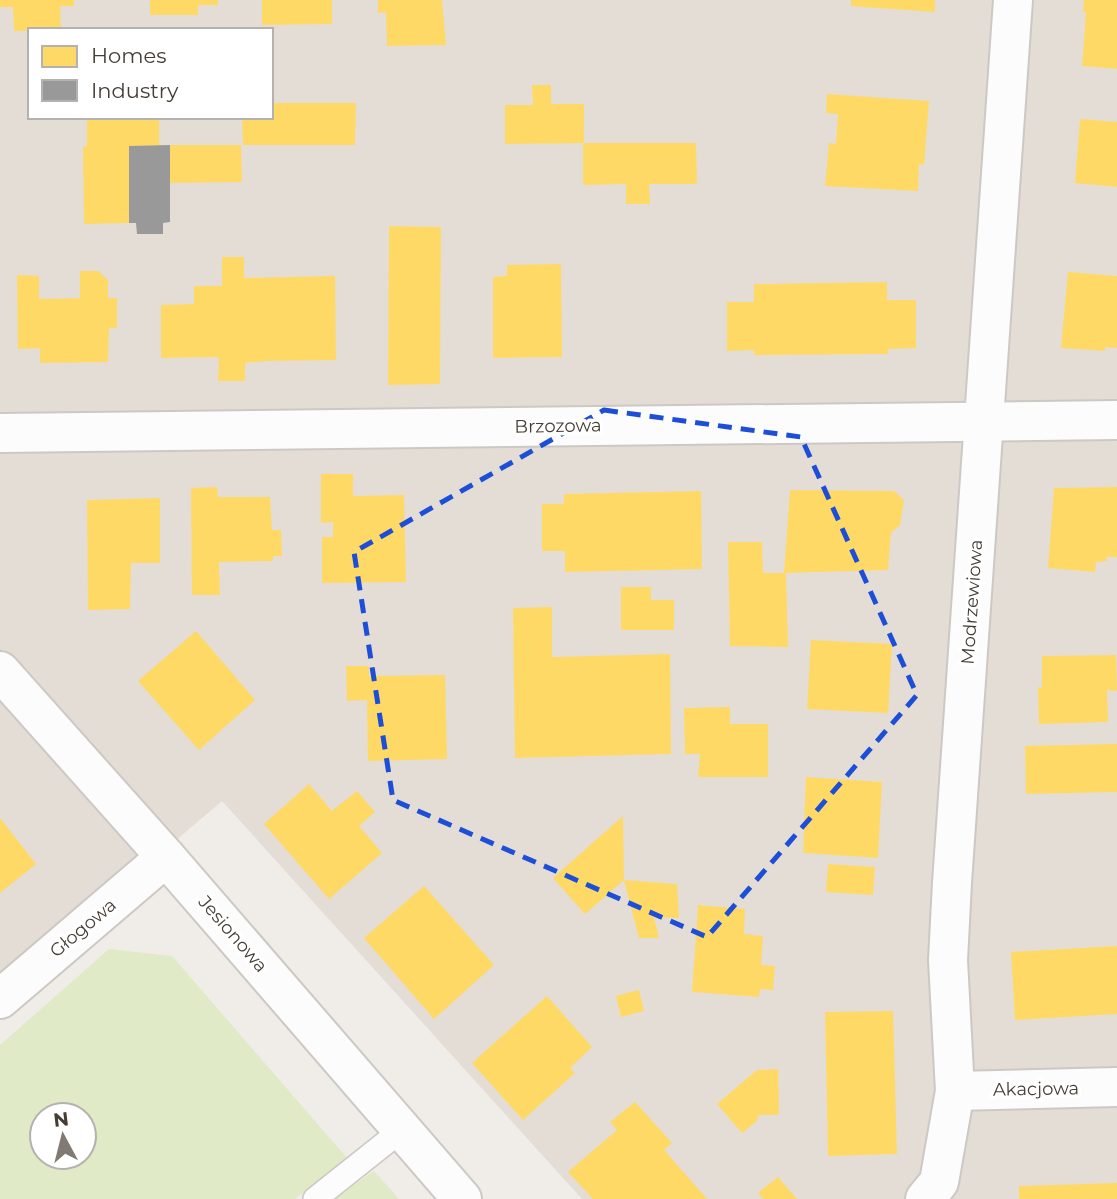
<svg xmlns="http://www.w3.org/2000/svg" width="1117" height="1199" font-family="Montserrat,sans-serif">
<rect width="100%" height="100%" fill="#f0ece8"/>
<path fill="#e4ddd5" fill-rule="evenodd" d="M0,0h1117v1199h-535l-360,-398 -222,189zM30,30h241v87h-241z"/>
<g fill="#e0eac7" fill-rule="evenodd">
<path d="M109,949l63,7 175,202 -52,41h-295v-154zM42,1115h42v42h-42z"/>
<polygon points="374,1171 399,1199 334,1199"/>
</g>
<g fill="#ffd966">
<polygon points="0,0 74,0 74,6 60,6 61,30 14,31 13,7 0,7"/>
<polygon points="150,0 218,0 218,5 198,5 198,15 150,15"/>
<polygon points="262,0 332,0 332,24 262,25"/>
<polygon points="378,0 442,0 446,45 387,46 386,12 378,13"/>
<polygon points="851,0 935,0 935,12 851,6"/>
<polygon points="1084,0 1117,0 1117,69 1082,66 1086,12 1083,12"/>
<polygon points="532,85 551,85 551,104 584,104 584,143 696,143 697,184 649,184 650,204 626,204 626,184 583,185 583,143 505,144 505,105 533,105"/>
<polygon points="827,94 929,101 924,165 919,164 918,191 825,186 829,143 836,144 838,114 826,113"/>
<polygon points="271,103 356,103 355,145 243,145 242,117 271,117"/>
<polygon points="87,117 159,117 159,146 129,146 129,223 84,224 83,147 87,146"/>
<polygon points="1080,119 1117,122 1117,187 1075,183"/>
<polygon points="170,145 241,145 242,182 170,183"/>
<polygon points="389,226 441,227 440,384 388,385"/>
<polygon points="222,257 244,257 244,278 335,276 336,360 267,361 245,363 245,381 218,381 219,357 161,358 161,305 194,304 194,286 222,286"/>
<polygon points="561,264 562,357 493,358 493,277 507,276 507,265"/>
<polygon points="80,271 98,271 108,280 108,298 117,298 117,328 109,328 108,362 40,363 40,348 18,349 17,275 39,276 39,299 80,298"/>
<polygon points="1068,272 1117,276 1117,348 1105,347 1105,351 1061,348"/>
<polygon points="887,282 887,300 916,300 916,348 888,349 888,354 754,355 754,350 727,351 727,302 754,302 754,284"/>
<polygon points="321,474 353,474 353,496 404,495 406,582 322,583 322,537 333,537 333,522 321,523"/>
<polygon points="217,487 218,497 270,497 272,530 281,530 282,556 273,556 273,561 219,562 220,595 192,595 191,488"/>
<polygon points="1117,487 1117,557 1106,557 1107,561 1096,562 1095,572 1048,568 1054,488"/>
<polygon points="790,490 894,491 904,500 900,525 891,533 888,570 784,573"/>
<polygon points="701,491 702,569 565,572 565,551 542,551 542,504 564,504 564,494"/>
<polygon points="160,498 160,563 131,563 130,609 88,610 87,500"/>
<polygon points="728,542 762,542 763,573 786,573 788,647 730,646"/>
<polygon points="621,587 651,587 651,600 674,600 674,630 621,630"/>
<polygon points="552,607 552,657 670,654 671,754 515,758 513,608"/>
<polygon points="196,631 255,700 199,750 138,681"/>
<polygon points="811,640 892,644 888,713 807,709"/>
<polygon points="1116,655 1117,691 1107,690 1108,722 1039,724 1038,687 1042,688 1042,656"/>
<polygon points="346,666 369,666 369,676 445,675 447,759 368,761 367,700 347,701"/>
<polygon points="730,707 730,724 768,724 768,777 698,777 700,754 685,754 684,708"/>
<polygon points="1117,744 1117,792 1026,794 1025,746"/>
<polygon points="806,777 882,782 878,858 803,853"/>
<polygon points="309,784 332,811 357,791 375,812 359,826 382,853 329,899 264,824"/>
<polygon points="623,816 624,880 585,914 553,878"/>
<polygon points="0,818 36,864 0,893"/>
<polygon points="828,864 875,867 873,895 826,892"/>
<polygon points="624,880 677,884 679,918 654,917 659,938 639,938"/>
<polygon points="424,886 494,965 434,1019 364,938"/>
<polygon points="698,905 745,909 744,934 763,936 761,965 775,966 773,990 760,989 759,997 692,992"/>
<polygon points="1117,946 1117,1014 1015,1020 1011,952"/>
<polygon points="639,990 644,1011 621,1017 616,996"/>
<polygon points="547,996 592,1047 570,1068 575,1073 523,1120 472,1063"/>
<polygon points="893,1011 897,1154 828,1156 825,1012"/>
<polygon points="778,1069 779,1115 758,1115 757,1121 742,1133 717,1104 757,1070"/>
<polygon points="635,1102 672,1143 664,1150 707,1199 593,1199 568,1172 617,1130 610,1122"/>
<polygon points="778,1177 797,1199 763,1199 758,1193"/>
<polygon points="1117,1183 1117,1199 1019,1199 1019,1186"/>
</g>
<polygon fill="#999" points="170,145 170,222 163,223 163,234 137,234 136,223 129,223 129,146"/>
<g fill="none" stroke-linecap="round" stroke-linejoin="round">
<defs>
<polyline id="service" points="315,1199 403,1129"/>
<g id="minor">
<polyline points="0,433 1117,420"/>
<polyline points="0,999 166,857"/>
<polyline points="955,1091 1117,1087"/>
<polyline points="925,1199 939,1182 955,1091 948,960 952,883 1013,0"/>
</g>
<polyline id="tertiary" points="0,671 166,857 462,1199"/>
</defs>
<use href="#service" stroke="#ccc8c4" stroke-width="26"/>
<use href="#minor" stroke="#ccc8c4" stroke-width="42"/>
<use href="#tertiary" stroke="#ccc8c4" stroke-width="42"/>
<use href="#service" stroke="#fdfcfc" stroke-width="23"/>
<use href="#minor" stroke="#fdfcfc" stroke-width="38"/>
<use href="#tertiary" stroke="#fdfcfc" stroke-width="38"/>
</g>
<path fill="none" stroke="#1d4ed8" stroke-width="5" stroke-dasharray="14 9" stroke-linejoin="round" d="M604,410l197,27 116,258 -210,242 -314,-137 -39,-248z"/>
<g text-anchor="middle" stroke-width="7" stroke-linejoin="round" paint-order="stroke">
<g font-size="18" fill="#453d34" stroke="#fff">
<text transform="translate(558 426) rotate(-1)" y="6">Brzozowa</text>
<text transform="translate(972 602) rotate(-86)" y="6">Modrzewiowa</text>
<text transform="translate(83 928) rotate(-40)" y="6">Głogowa</text>
<text transform="translate(233 934) rotate(49)" y="6">Jesionowa</text>
<text transform="translate(1036 1089) rotate(-1)" y="6">Akacjowa</text>
</g>
</g>
<rect x="28" y="28" width="245" height="91" fill="#ffffff" stroke="#b5b1ae" stroke-width="2"/>
<rect x="42" y="46" width="35" height="21" fill="#ffd966" stroke="#b5b1ae" stroke-width="2"/>
<text x="91" y="63" font-size="21" fill="#453d34">Homes</text>
<rect x="42" y="80" width="35" height="21" fill="#999999" stroke="#b5b1ae" stroke-width="2"/>
<text x="91" y="98" font-size="21" fill="#453d34">Industry</text>
<g transform="translate(63 1136) rotate(353)"><circle r="33" fill="#ffffff" stroke="#b5b1ae" stroke-width="2"/>
<path d="M0-5L12 26L0 18L-12 26Z" fill="#817a73"/>
<text y="-10" font-size="19" font-weight="bold" text-anchor="middle" fill="#453d34">N</text>
</g>
</svg>
